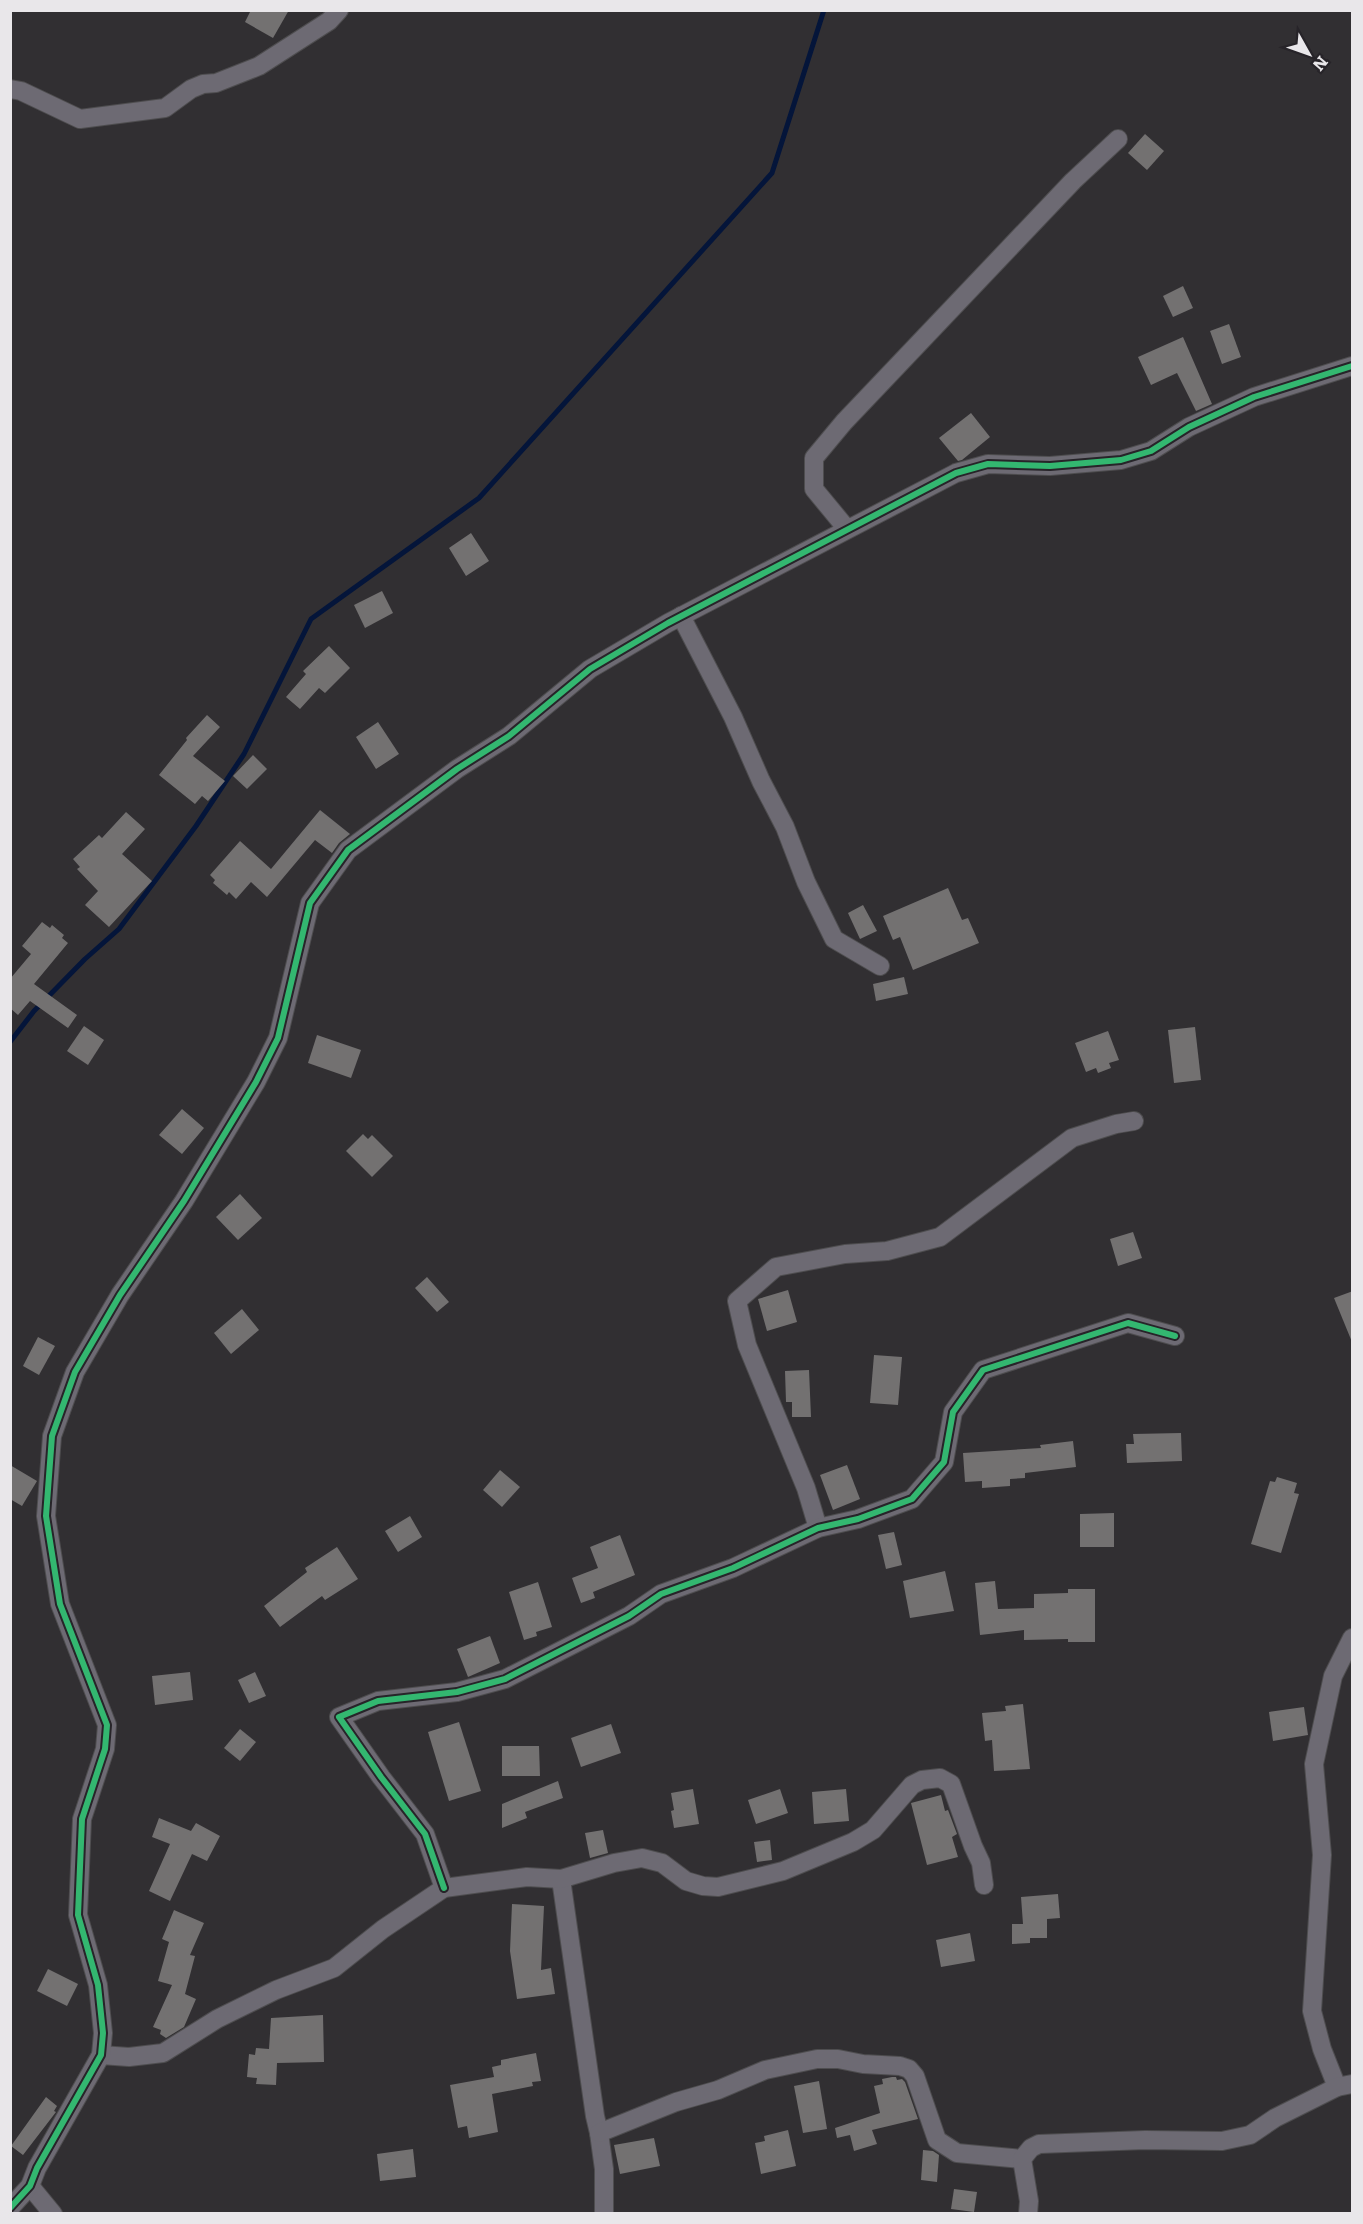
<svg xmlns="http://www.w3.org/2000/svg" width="1363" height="2224" font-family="Literata,serif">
<rect width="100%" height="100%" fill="#312f32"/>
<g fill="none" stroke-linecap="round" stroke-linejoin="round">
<polyline stroke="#04153a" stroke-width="5" points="10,1042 34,1011 85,959 119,929 196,826 244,754 311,619 479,498 772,173 824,10"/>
</g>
<g fill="#737171">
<polygon points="251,10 289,10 273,38 245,22"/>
<polygon points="1145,134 1164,151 1147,170 1128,153"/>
<polygon points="1183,286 1193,308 1173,317 1163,296"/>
<polygon points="1229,324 1241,357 1222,364 1210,331"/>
<polygon points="1183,337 1212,404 1196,411 1177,373 1151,385 1138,357"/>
<polygon points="971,413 990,437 962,460 958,461 939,438"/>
<polygon points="471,533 489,561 466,576 449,548"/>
<polygon points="382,591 393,613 365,628 354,605"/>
<polygon points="329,646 350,668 325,693 319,688 300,709 286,697 306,674 303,671"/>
<polygon points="207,715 220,727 193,756 225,781 208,801 202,796 195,804 159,775 187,740 186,738"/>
<polygon points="378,722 399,754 376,769 356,737"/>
<polygon points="253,755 267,769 247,789 233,776"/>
<polygon points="320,810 350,834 339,843 332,853 315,840 267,897 251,882 236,899 229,892 227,895 213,883 215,880 210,875 240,841 271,869"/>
<polygon points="126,812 145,829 122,854 152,881 109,927 85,905 98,891 77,869 80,867 73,859 99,835 102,838"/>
<polygon points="948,888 962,920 968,918 979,943 913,970 900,937 893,940 883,916"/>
<polygon points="863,905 877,931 860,939 848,913"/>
<polygon points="42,922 50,928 52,925 64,935 62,938 68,943 34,984 77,1015 68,1028 30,1001 18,1015 10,1008 10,979 31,954 22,946"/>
<polygon points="904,977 908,994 876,1001 873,984"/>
<polygon points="84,1026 104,1040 88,1065 67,1051"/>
<polygon points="1195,1027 1201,1080 1174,1083 1168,1030"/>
<polygon points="1108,1031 1119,1060 1109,1063 1111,1068 1098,1073 1096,1068 1086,1072 1075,1043"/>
<polygon points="317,1035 361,1050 351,1078 308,1063"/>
<polygon points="182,1109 204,1128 182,1154 159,1135"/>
<polygon points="363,1134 368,1139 372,1135 393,1156 372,1177 346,1151"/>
<polygon points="240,1194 262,1218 238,1240 216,1217"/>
<polygon points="1133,1232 1142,1258 1118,1266 1110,1239"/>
<polygon points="427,1277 449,1302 437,1312 415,1288"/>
<polygon points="788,1290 797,1322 767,1331 758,1299"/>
<polygon points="1353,1291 1353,1342 1352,1342 1334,1298"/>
<polygon points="242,1309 259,1330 231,1354 214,1333"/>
<polygon points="38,1337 55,1346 39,1375 23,1366"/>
<polygon points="874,1355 902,1357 898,1405 870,1403"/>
<polygon points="809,1370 811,1417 792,1417 792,1402 786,1402 785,1371"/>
<polygon points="1181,1433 1182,1461 1127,1463 1126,1444 1134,1444 1133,1434"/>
<polygon points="1073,1441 1076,1467 1025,1473 1025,1478 1010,1479 1010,1486 982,1488 982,1481 965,1482 963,1453 1041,1448 1040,1445"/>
<polygon points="10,1465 37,1481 22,1506 10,1499"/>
<polygon points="847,1465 860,1499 833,1510 820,1475"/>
<polygon points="500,1470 520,1487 502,1507 483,1490"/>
<polygon points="1277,1477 1297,1483 1294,1493 1299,1494 1281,1553 1251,1544 1270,1481 1275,1482"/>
<polygon points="1114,1513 1114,1547 1080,1547 1080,1514"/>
<polygon points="410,1516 422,1537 398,1552 385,1531"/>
<polygon points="894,1532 902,1565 886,1569 878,1535"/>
<polygon points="620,1535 635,1575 593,1592 595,1598 581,1603 572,1578 598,1568 590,1547"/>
<polygon points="337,1547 358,1579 325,1600 322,1596 280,1627 264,1606 307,1572 305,1568"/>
<polygon points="945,1571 954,1611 910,1618 903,1581"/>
<polygon points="995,1581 998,1609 1034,1608 1034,1594 1068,1593 1068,1589 1095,1589 1095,1642 1068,1642 1068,1639 1024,1640 1024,1630 980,1635 975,1583"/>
<polygon points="538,1582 552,1627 536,1632 537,1636 524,1640 509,1592"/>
<polygon points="490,1636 500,1663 468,1677 457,1649"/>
<polygon points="190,1672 193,1700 155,1705 152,1676"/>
<polygon points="255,1672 266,1696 249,1703 238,1680"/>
<polygon points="1023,1704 1030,1769 994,1771 992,1740 985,1741 982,1713 1006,1711 1005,1706"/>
<polygon points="1304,1707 1308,1735 1273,1741 1269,1712"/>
<polygon points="459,1722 481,1791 449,1801 428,1732"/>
<polygon points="611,1724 621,1753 581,1767 571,1738"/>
<polygon points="240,1729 256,1742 240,1761 224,1748"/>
<polygon points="502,1746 539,1746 540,1776 502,1776"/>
<polygon points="558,1781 563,1798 525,1812 527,1818 502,1828 502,1804"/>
<polygon points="693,1789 699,1824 674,1828 671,1811 674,1810 671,1793"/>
<polygon points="780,1789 788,1813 756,1824 748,1800"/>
<polygon points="846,1789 849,1821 814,1824 812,1792"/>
<polygon points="941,1795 945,1811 948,1810 957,1834 952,1837 958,1857 927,1865 911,1803"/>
<polygon points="159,1818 191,1831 196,1823 220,1836 207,1861 192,1854 170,1901 149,1891 170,1844 152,1837"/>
<polygon points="603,1830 608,1853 590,1858 585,1833"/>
<polygon points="770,1840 772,1860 757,1862 754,1842"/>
<polygon points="1058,1894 1060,1918 1047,1919 1047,1938 1030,1938 1030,1943 1012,1944 1012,1924 1023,1924 1021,1897"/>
<polygon points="512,1904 544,1906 541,1970 551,1968 555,1994 517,1999 510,1951"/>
<polygon points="174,1910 204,1923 190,1955 195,1956 185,1994 196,1999 184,2027 166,2038 160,2034 161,2030 153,2027 172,1985 158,1981 169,1942 162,1939"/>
<polygon points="970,1933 975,1961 941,1967 936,1940"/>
<polygon points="48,1969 78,1984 67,2006 37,1991"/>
<polygon points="323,2015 324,2062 277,2063 276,2085 256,2084 257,2078 247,2077 249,2054 255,2055 256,2048 269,2049 271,2018"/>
<polygon points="536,2053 541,2081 532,2082 533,2086 492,2094 498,2132 469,2138 467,2126 458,2128 450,2085 494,2077 492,2067 501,2065 501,2060"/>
<polygon points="892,2077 896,2077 897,2080 902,2079 905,2082 918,2119 872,2130 877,2144 854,2151 850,2135 837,2138 835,2128 880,2113 874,2086 883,2084 882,2079"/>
<polygon points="819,2081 827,2129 803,2133 794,2086"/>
<polygon points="46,2097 57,2106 54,2111 56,2112 23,2155 11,2146"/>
<polygon points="788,2130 796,2166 761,2174 755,2143 765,2141 764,2136"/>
<polygon points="654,2138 660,2166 620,2174 614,2145"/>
<polygon points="413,2149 416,2177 380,2181 377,2154"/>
<polygon points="923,2150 933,2151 939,2155 937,2182 921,2180"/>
<polygon points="954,2189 977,2192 974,2212 951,2209"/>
</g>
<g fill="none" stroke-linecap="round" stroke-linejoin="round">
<defs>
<g id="minor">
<polyline points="10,89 21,91 80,119 165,108 191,89 203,84 216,83 259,66 329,21 339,10"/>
<polyline points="847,529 814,489 814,458 844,422 1073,181 1118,139"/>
<polyline points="681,616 733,717 761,781 785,827 806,882 834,939 880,966"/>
<polyline points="818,1528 806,1488 747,1345 737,1301 776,1267 845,1254 887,1251 940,1237 1072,1138 1116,1124 1134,1121"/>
<polyline points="561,1879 595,2116 599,2133 604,2169 604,2214"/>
<polyline points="444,1888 425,1834 381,1777 339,1717 378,1701 457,1692 505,1679 629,1616 661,1594 733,1568 818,1528 858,1519 912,1499 944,1462 953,1412 983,1370 1128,1323 1175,1336"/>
<polyline points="101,2055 129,2057 163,2053 217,2019 276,1990 334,1968 383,1929 444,1888 527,1877 561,1879 614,1863 642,1858 662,1863 686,1881 703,1886 718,1887 783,1871 853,1842 873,1830 912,1785 922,1780 940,1778 951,1784 973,1846 981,1863 984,1885"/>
<polyline points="1337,2087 1322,2049 1312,2011 1322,1855 1314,1764 1333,1676 1352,1638"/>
<polyline points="599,2133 676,2102 718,2090 765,2070 817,2059 838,2059 863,2064 900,2066 909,2069 915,2076 937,2140 957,2153 1022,2159"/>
<polyline points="30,2186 53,2214"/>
<polyline points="10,2208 30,2186 37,2168 101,2055 103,2033 98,1985 78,1915 82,1819 105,1749 107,1725 60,1604 46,1516 52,1436 75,1372 120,1295 184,1201 256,1082 278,1038 310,903 348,850 457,769 509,736 590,669 668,623 956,473 988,464 1050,466 1121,460 1151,451 1189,427 1254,397 1352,366"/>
<polyline points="1028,2214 1029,2201 1022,2159 1031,2148 1039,2144 1145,2140 1222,2141 1250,2135 1275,2118 1337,2087 1352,2084"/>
</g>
</defs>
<use href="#minor" stroke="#4e4d4f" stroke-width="20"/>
<use href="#minor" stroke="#6d6a73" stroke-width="18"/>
<defs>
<g id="cycleway">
<polyline points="444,1888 425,1834 381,1777 339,1717 378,1701 457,1692 505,1679 629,1616 661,1594 733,1568 818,1528 858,1519 912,1499 944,1462 953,1412 983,1370 1128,1323 1175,1336"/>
<polyline points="10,2208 30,2186 37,2168 101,2055 103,2033 98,1985 78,1915 82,1819 105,1749 107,1725 60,1604 46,1516 52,1436 75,1372 120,1295 184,1201 256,1082 278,1038 310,903 348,850 457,769 509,736 590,669 668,623 956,473 988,464 1050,466 1121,460 1151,451 1189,427 1254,397 1352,366"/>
</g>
</defs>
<use href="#cycleway" stroke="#272429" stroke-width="10"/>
<use href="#cycleway" stroke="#33b770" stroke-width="6"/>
</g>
<rect width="1363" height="2224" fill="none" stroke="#e9e7ea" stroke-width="24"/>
<g transform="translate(1309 54) rotate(130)" stroke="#272429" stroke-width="4.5" paint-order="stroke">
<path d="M0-4.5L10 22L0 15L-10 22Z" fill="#e9e7ea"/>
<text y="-9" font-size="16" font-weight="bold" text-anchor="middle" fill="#e9e7ea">N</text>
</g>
</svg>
